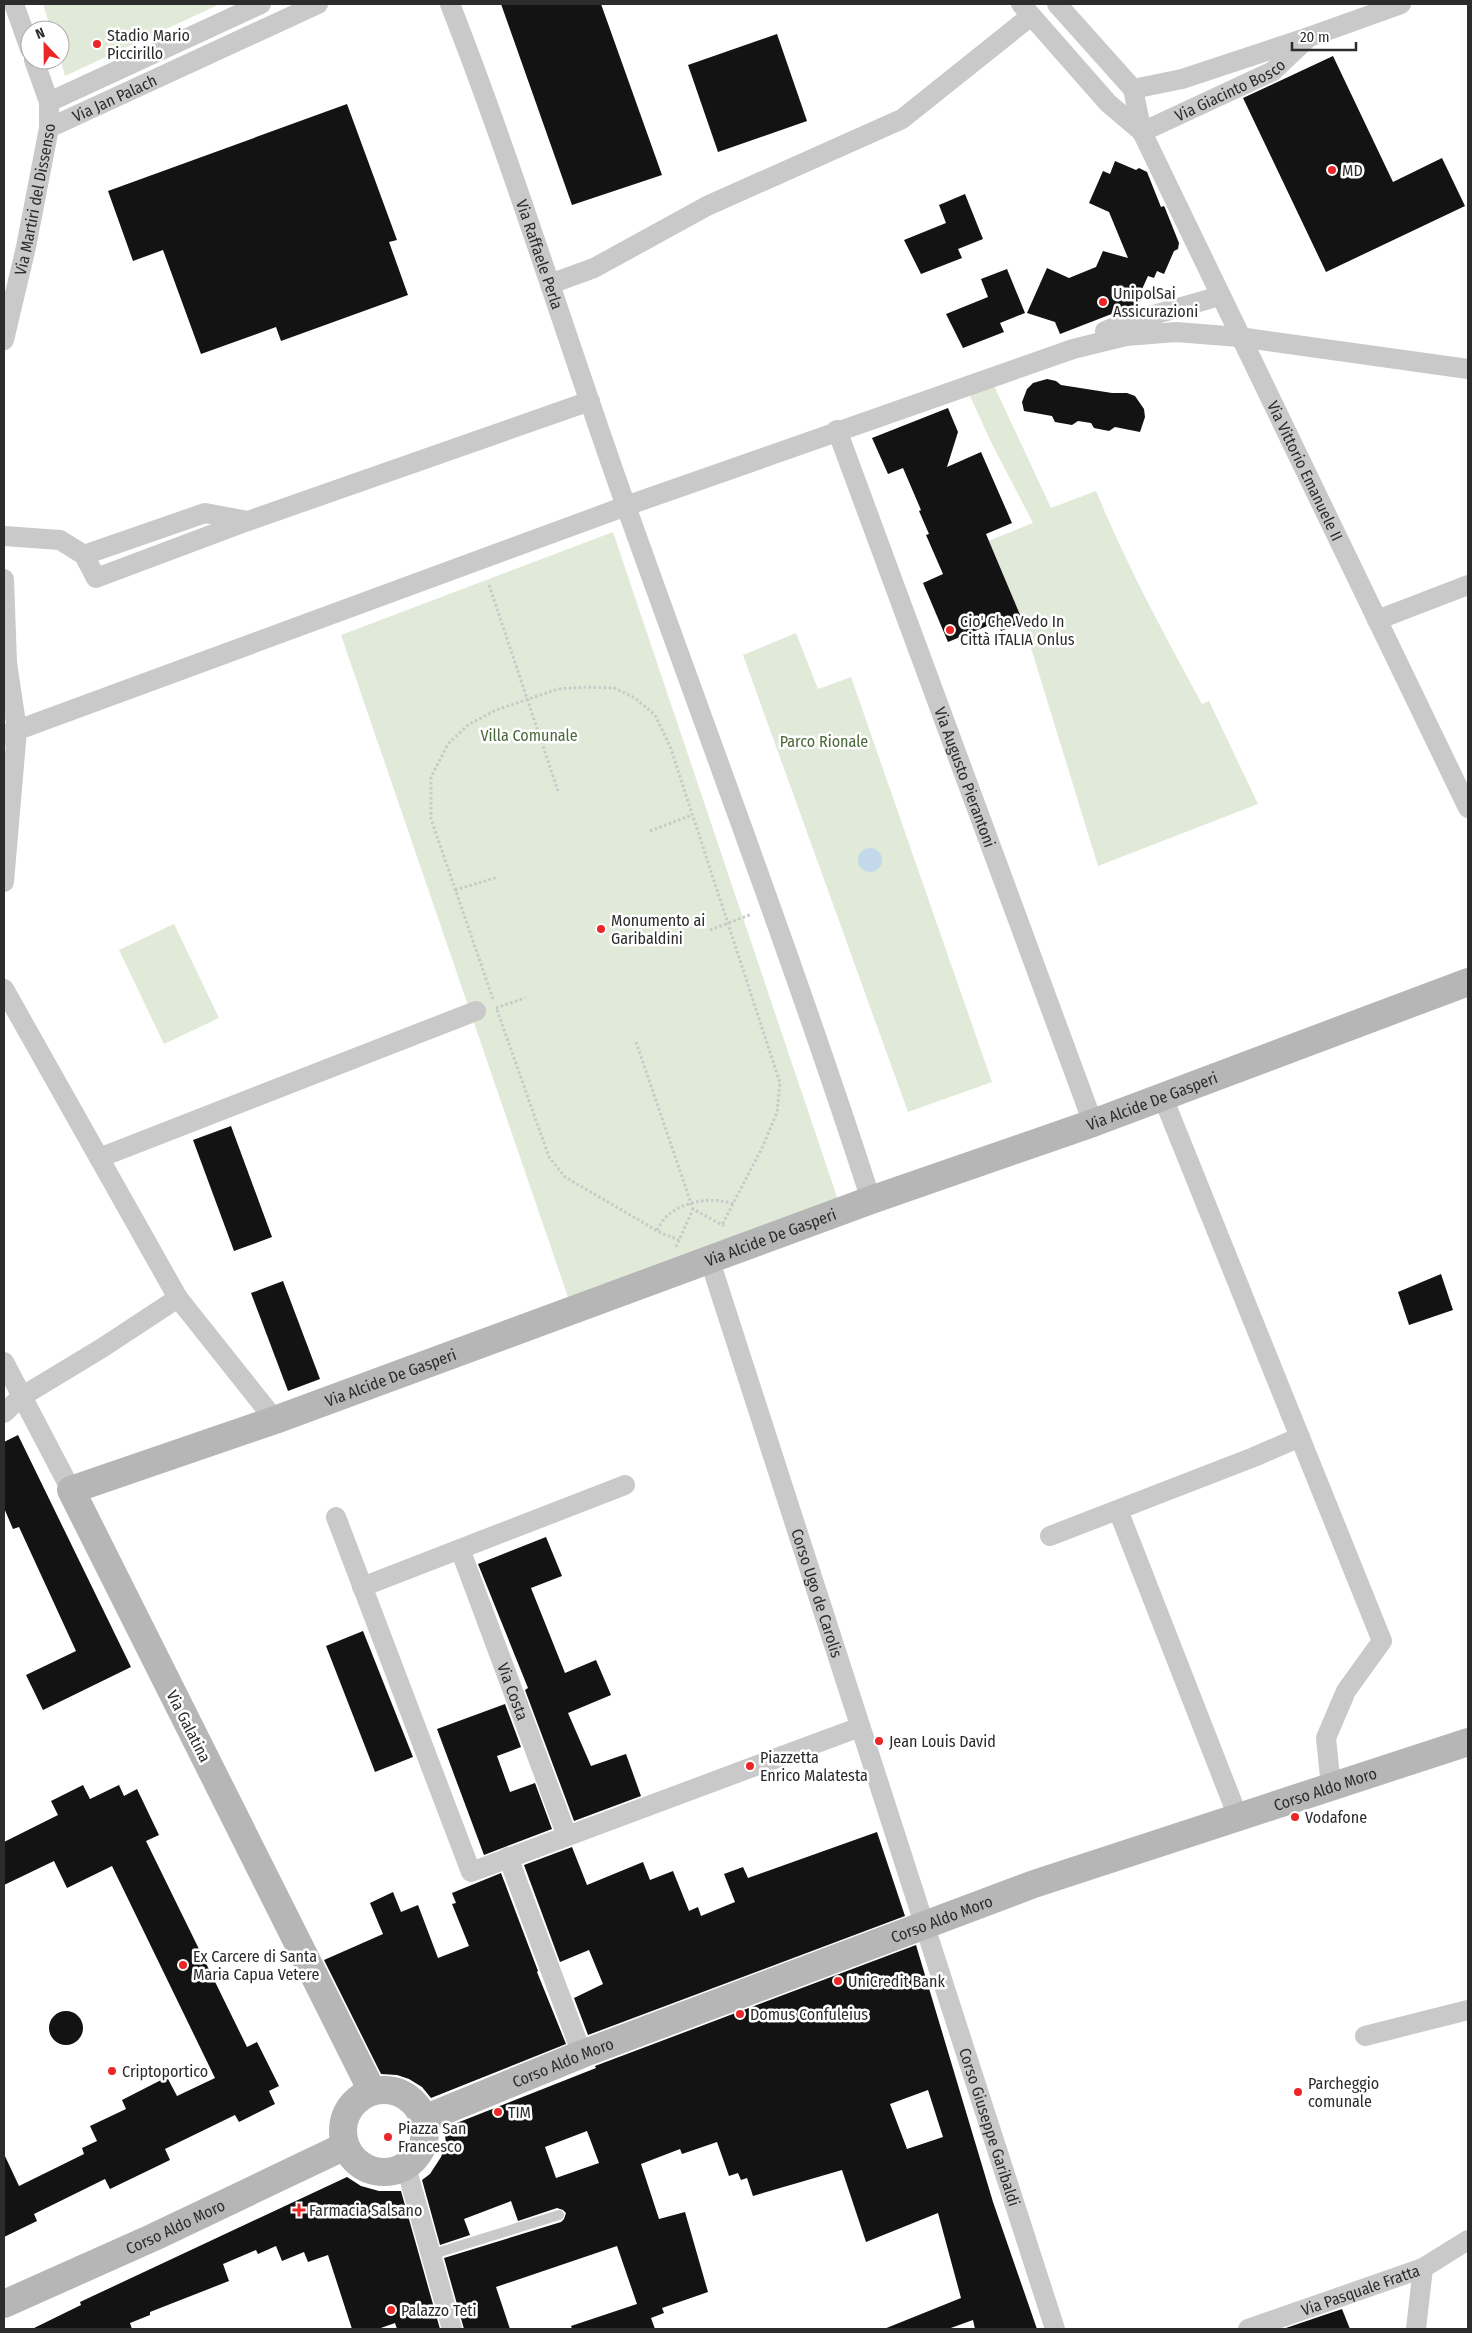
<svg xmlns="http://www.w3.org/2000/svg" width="1472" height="2333" font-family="'Fira Sans Condensed',sans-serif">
<rect width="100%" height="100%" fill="#fff"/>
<g fill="#e1ead8">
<polygon points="43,4 220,4 65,76 60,58 60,30 51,30"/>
<path d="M990,377l61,131 45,-17c30,73 68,143 106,213l7,-3 49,103 -160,62 -75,-244 -35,-81 45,-18 -42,-81 -26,-57z"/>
<polygon points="613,532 839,1203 569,1300 341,635"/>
<polygon points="796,633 818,689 851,677 992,1082 908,1112 743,655"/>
<polygon points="174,924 219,1018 164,1044 119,950"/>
</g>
<circle fill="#c3d9eb" cx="870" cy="860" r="12"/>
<g fill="#131313" fill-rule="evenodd">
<polygon points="501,4 601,4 662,175 572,205"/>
<polygon points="777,34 807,121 718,152 688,65"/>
<polygon points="1333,56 1393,182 1442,158 1465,206 1326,272 1243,98"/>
<polygon points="347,104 397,240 389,242 408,295 281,341 276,327 201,354 163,250 133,261 108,191"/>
<polygon points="1115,161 1136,170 1139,168 1147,172 1161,207 1164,206 1165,208 1179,243 1178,249 1174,251 1164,274 1157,271 1154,278 1148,276 1138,298 1140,303 1060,334 1055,322 1027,313 1047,268 1069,278 1096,267 1103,251 1128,258 1109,212 1089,203 1103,171 1110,174"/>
<polygon points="965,194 983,239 958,249 962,258 921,274 904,240 946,223 939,205"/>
<polygon points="1007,269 1025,313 1000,323 1004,332 963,348 946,314 988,297 981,279"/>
<polygon points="1047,379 1056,381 1061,385 1112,393 1127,393 1135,396 1144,409 1145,417 1140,432 1115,427 1109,431 1094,428 1091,423 1078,421 1072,425 1055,422 1052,416 1024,411 1022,402 1027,389 1033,383"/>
<polygon points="948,408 958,432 947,467 981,452 1012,523 986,534 1023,622 1001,631 997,622 948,642 923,583 943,574 926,535 929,534 919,511 921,510 903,468 888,474 872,438"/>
<polygon points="231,1126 272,1237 234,1251 193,1140"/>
<polygon points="1441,1274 1453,1310 1409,1325 1398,1292"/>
<polygon points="283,1281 320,1379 288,1391 251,1293"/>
<polygon points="18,1435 131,1667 43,1710 26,1675 76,1651 19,1527 13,1529 4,1508 4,1442"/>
<polygon points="546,1537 562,1576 531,1588 565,1673 596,1660 611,1695 568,1713 591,1766 626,1754 641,1796 574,1821 525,1690 528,1688 478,1564"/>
<polygon points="363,1631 413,1757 375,1772 326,1646"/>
<polygon points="505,1704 521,1747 497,1756 510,1792 535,1783 552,1829 484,1855 437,1729"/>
<polygon points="83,1785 90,1799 119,1785 124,1796 137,1789 159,1835 146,1841 247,2047 257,2042 279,2086 269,2091 275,2104 239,2122 235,2115 165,2149 170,2160 110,2189 105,2179 34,2214 37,2221 4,2237 4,2154 19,2186 84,2154 82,2148 97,2141 90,2126 126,2109 122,2100 167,2077 177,2096 215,2078 112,1866 67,1888 54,1861 4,1885 4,1842 58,1815 51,1801"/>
<polygon points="877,1832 905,1916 588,2035 574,1998 603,1984 589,1950 560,1962 524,1865 572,1847 587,1885 643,1862 650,1880 673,1871 689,1911 698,1907 701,1916 735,1902 724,1874 743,1867 748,1878"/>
<polygon points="501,1873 538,1971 537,1972 566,2044 431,2098 422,2087 409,2079 397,2075 381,2074 324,1960 383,1934 370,1903 393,1892 401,1912 418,1905 438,1958 469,1946 452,1904 456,1903 452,1893"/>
<path d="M916,1945l77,257 44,127h-62l-2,-9 -25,9h-64l77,-31 -23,-85 -72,29 -24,-72 -89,26 -6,-18 -6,2 -3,-7 -9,3 -12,-34 -35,12 -2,-5 -39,15 18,55 26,-7 23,80 -46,16 2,5 -13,5 4,11h-83l-1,-3 66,-22 -20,-58 -121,41 14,42h-46l-20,-71 117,-36 3,-3 2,-6 -3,-3 -6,-2 -39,13 -7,-20 -47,18 6,16 -30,10 -18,-65 8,-6 11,-17 5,-14 -2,-15 152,-60 -1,-2zM928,2090l15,47 -36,12 -17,-45zM587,2131l12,32 -43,15 -11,-31z"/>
<circle cx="66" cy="2028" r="17"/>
<polygon points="347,2177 361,2186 379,2191 401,2191 440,2329 397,2329 395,2323 378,2329 352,2329 328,2255 308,2262 304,2252 282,2261 276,2246 258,2254 256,2250 223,2264 229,2281 150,2312 150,2315 130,2323 132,2329 32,2329 81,2305 80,2302"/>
<polygon points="1342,2309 1350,2329 1283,2329"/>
</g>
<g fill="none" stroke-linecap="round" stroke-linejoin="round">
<g stroke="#c9c9c9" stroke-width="3" stroke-dasharray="2.5 2.5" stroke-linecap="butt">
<polyline points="489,585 558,791"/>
<polyline points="650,831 692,815"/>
<polyline points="455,890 498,877"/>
<polyline points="710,930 752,914"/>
<polyline points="493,999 431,819 431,777 448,744 468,725 496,710 558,689 587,687 614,688 635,698 655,715 670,746 780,1083 777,1112 763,1146 722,1225"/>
<polyline points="496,1008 525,998"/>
<polyline points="497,1010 549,1157 565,1177 661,1233 679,1240"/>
<polyline points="636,1042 693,1209"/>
<path d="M657,1230c3,-4 5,-10 9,-13 16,-16 47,-21 67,-13"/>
<polyline points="676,1247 693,1209 724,1226"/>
</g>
<polyline stroke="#c9c9c9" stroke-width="10" points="430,2255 559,2215"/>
<g stroke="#c9c9c9" stroke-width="20">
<polyline points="14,4 30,49"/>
<path id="s1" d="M450,4c65,166 117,337 177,505 82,230 169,459 244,691"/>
<path id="s2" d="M1021,4l87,99 34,29 131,-61 36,-34"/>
<path id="s3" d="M1057,4l76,85 9,43 326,676"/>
<polyline points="1133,89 1182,79 1309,37 1401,4"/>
<polyline points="49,102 261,4"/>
<path id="s4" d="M49,128l269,-124"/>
<polyline points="550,284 594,268 707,206 902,119 1031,16"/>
<polyline points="1105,331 1125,323 1220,296"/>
<path id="s5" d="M4,340l22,-93 23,-119v-26l-15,-42"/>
<path id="s6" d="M837,430l256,693"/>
<polyline points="4,536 60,540 84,555 96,578 248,521 590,401"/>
<polyline points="84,555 205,513 248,521"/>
<polyline points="4,579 7,663 17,730 4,882"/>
<polyline points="1377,620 1468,585"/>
<polyline points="4,735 626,506 1073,349 1126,336 1176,332 1239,337 1468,369"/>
<polyline points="4,989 178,1298 275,1420"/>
<polyline points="1162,1095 1382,1641 1346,1691 1326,1738 1331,1787"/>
<polyline points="99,1158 476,1011"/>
<path id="s7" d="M710,1261l345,1068"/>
<polyline points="4,1362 71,1490"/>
<polyline points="4,1413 21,1397 102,1348 178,1298"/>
<polyline points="1118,1510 1238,1817"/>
<polyline points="336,1517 471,1872 860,1727"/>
<polyline points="1050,1536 1254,1457 1300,1437"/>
<path id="s8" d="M460,1549l107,287"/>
<polyline points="362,1587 625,1485"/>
<polyline points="508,1857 582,2054"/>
<polyline points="1365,2036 1468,2010"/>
<polyline points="406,2167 452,2329"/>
<path id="s9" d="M1248,2329l175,-61 45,-28"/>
<polyline points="1416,2329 1423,2268"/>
</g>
<g stroke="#b6b6b6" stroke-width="28">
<circle cx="384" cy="2131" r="41"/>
<path id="s10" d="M372,2091l-301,-601 204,-70 596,-220 222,-77 375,-141"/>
<path id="s11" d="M424,2119l158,-65 452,-170 434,-142"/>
<path id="s12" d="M4,2304l150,-67 191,-91"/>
</g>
</g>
<g fill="#ea2626" stroke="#fff" stroke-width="2">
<circle cx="97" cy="44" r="5"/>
<circle cx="1332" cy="170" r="5"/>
<circle cx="1103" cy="302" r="5"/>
<circle cx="950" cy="630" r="5"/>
<circle cx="601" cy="929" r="5"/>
<circle cx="879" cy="1741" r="5"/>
<circle cx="750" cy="1766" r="5"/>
<circle cx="1295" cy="1817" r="5"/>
<circle cx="183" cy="1965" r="5"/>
<circle cx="838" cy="1981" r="5"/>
<circle cx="740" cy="2014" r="5"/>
<circle cx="112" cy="2071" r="5"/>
<circle cx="1298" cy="2092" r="5"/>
<circle cx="498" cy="2112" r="5"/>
<circle cx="388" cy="2137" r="5"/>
<path d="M296.5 2202.5h5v5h5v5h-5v5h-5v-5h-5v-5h5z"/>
<circle cx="391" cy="2310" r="5"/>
</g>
<g text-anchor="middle" stroke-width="5" stroke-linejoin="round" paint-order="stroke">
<g font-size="16" fill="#2c2c2c" stroke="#fff" text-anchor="start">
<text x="107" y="41">Stadio Mario<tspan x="107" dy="18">Piccirillo</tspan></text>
<text x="1342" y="176">MD</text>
<text x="1113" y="299">UnipolSai<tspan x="1113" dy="18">Assicurazioni</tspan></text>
<text x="960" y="627">Cio' Che Vedo In<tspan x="960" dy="18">Città ITALIA Onlus</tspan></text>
<text x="611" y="926">Monumento ai<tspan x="611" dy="18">Garibaldini</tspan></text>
<text x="889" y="1747">Jean Louis David</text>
<text x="760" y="1763">Piazzetta<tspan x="760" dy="18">Enrico Malatesta</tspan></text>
<text x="1305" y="1823">Vodafone</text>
<text x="193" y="1962">Ex Carcere di Santa<tspan x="193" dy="18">Maria Capua Vetere</tspan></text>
<text x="848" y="1987">UniCredit Bank</text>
<text x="750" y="2020">Domus Confuleius</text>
<text x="122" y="2077">Criptoportico</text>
<text x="1308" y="2089">Parcheggio<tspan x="1308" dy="18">comunale</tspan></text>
<text x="508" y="2118">TIM</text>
<text x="398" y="2134">Piazza San<tspan x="398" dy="18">Francesco</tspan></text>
<text x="309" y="2216">Farmacia Salsano</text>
<text x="401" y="2316">Palazzo Teti</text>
</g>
<g font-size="16" fill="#2c2c2c" stroke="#fff">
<text dy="6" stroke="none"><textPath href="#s2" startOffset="274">Via Giacinto Bosco</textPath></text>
<text dy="6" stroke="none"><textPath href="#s4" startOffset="72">Via Jan Palach</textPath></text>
<text dy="6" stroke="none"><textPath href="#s5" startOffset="144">Via Martiri del Dissenso</textPath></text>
<text dy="6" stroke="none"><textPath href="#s1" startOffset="266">Via Raffaele Perla</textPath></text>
<text dy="6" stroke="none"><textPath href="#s3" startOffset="534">Via Vittorio Emanuele II</textPath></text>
<text dy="6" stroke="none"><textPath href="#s6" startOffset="370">Via Augusto Pierantoni</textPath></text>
<text dy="6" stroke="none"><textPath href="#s10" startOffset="1821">Via Alcide De Gasperi</textPath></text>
<text dy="6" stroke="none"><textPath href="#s10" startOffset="1416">Via Alcide De Gasperi</textPath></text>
<text dy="6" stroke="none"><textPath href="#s10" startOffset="1011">Via Alcide De Gasperi</textPath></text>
<text dy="6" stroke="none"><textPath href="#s7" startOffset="349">Corso Ugo de Carolis</textPath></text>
<text dy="6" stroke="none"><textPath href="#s8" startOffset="152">Via Costa</textPath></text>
<text transform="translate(189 1726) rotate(63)" y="6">Via Galatina</text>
<text dy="6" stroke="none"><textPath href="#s11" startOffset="960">Corso Aldo Moro</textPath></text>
<text dy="6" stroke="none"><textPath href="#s11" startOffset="555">Corso Aldo Moro</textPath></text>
<text dy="6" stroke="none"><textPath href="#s11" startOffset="150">Corso Aldo Moro</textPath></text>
<text dy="6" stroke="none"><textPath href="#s7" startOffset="910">Corso Giuseppe Garibaldi</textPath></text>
<text dy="6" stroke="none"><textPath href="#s12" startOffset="188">Corso Aldo Moro</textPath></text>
<text dy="6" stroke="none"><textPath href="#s9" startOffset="119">Via Pasquale Fratta</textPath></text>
</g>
<g font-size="16" fill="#4b6838" stroke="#fff">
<text x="529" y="741">Villa Comunale</text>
<text x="824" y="747">Parco Rionale</text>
</g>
</g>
<rect width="1472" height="2333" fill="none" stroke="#2c2c2c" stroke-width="10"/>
<g transform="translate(45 45) rotate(338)"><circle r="24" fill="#ffffff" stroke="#ababab"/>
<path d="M0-4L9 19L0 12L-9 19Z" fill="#ea2626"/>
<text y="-8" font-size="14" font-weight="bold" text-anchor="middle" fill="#2c2c2c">N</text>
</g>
<path d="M1292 42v8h64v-8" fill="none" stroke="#2c2c2c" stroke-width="2.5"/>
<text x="1300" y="42" font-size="15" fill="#2c2c2c" stroke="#ffffff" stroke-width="4" paint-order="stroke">20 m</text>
</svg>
